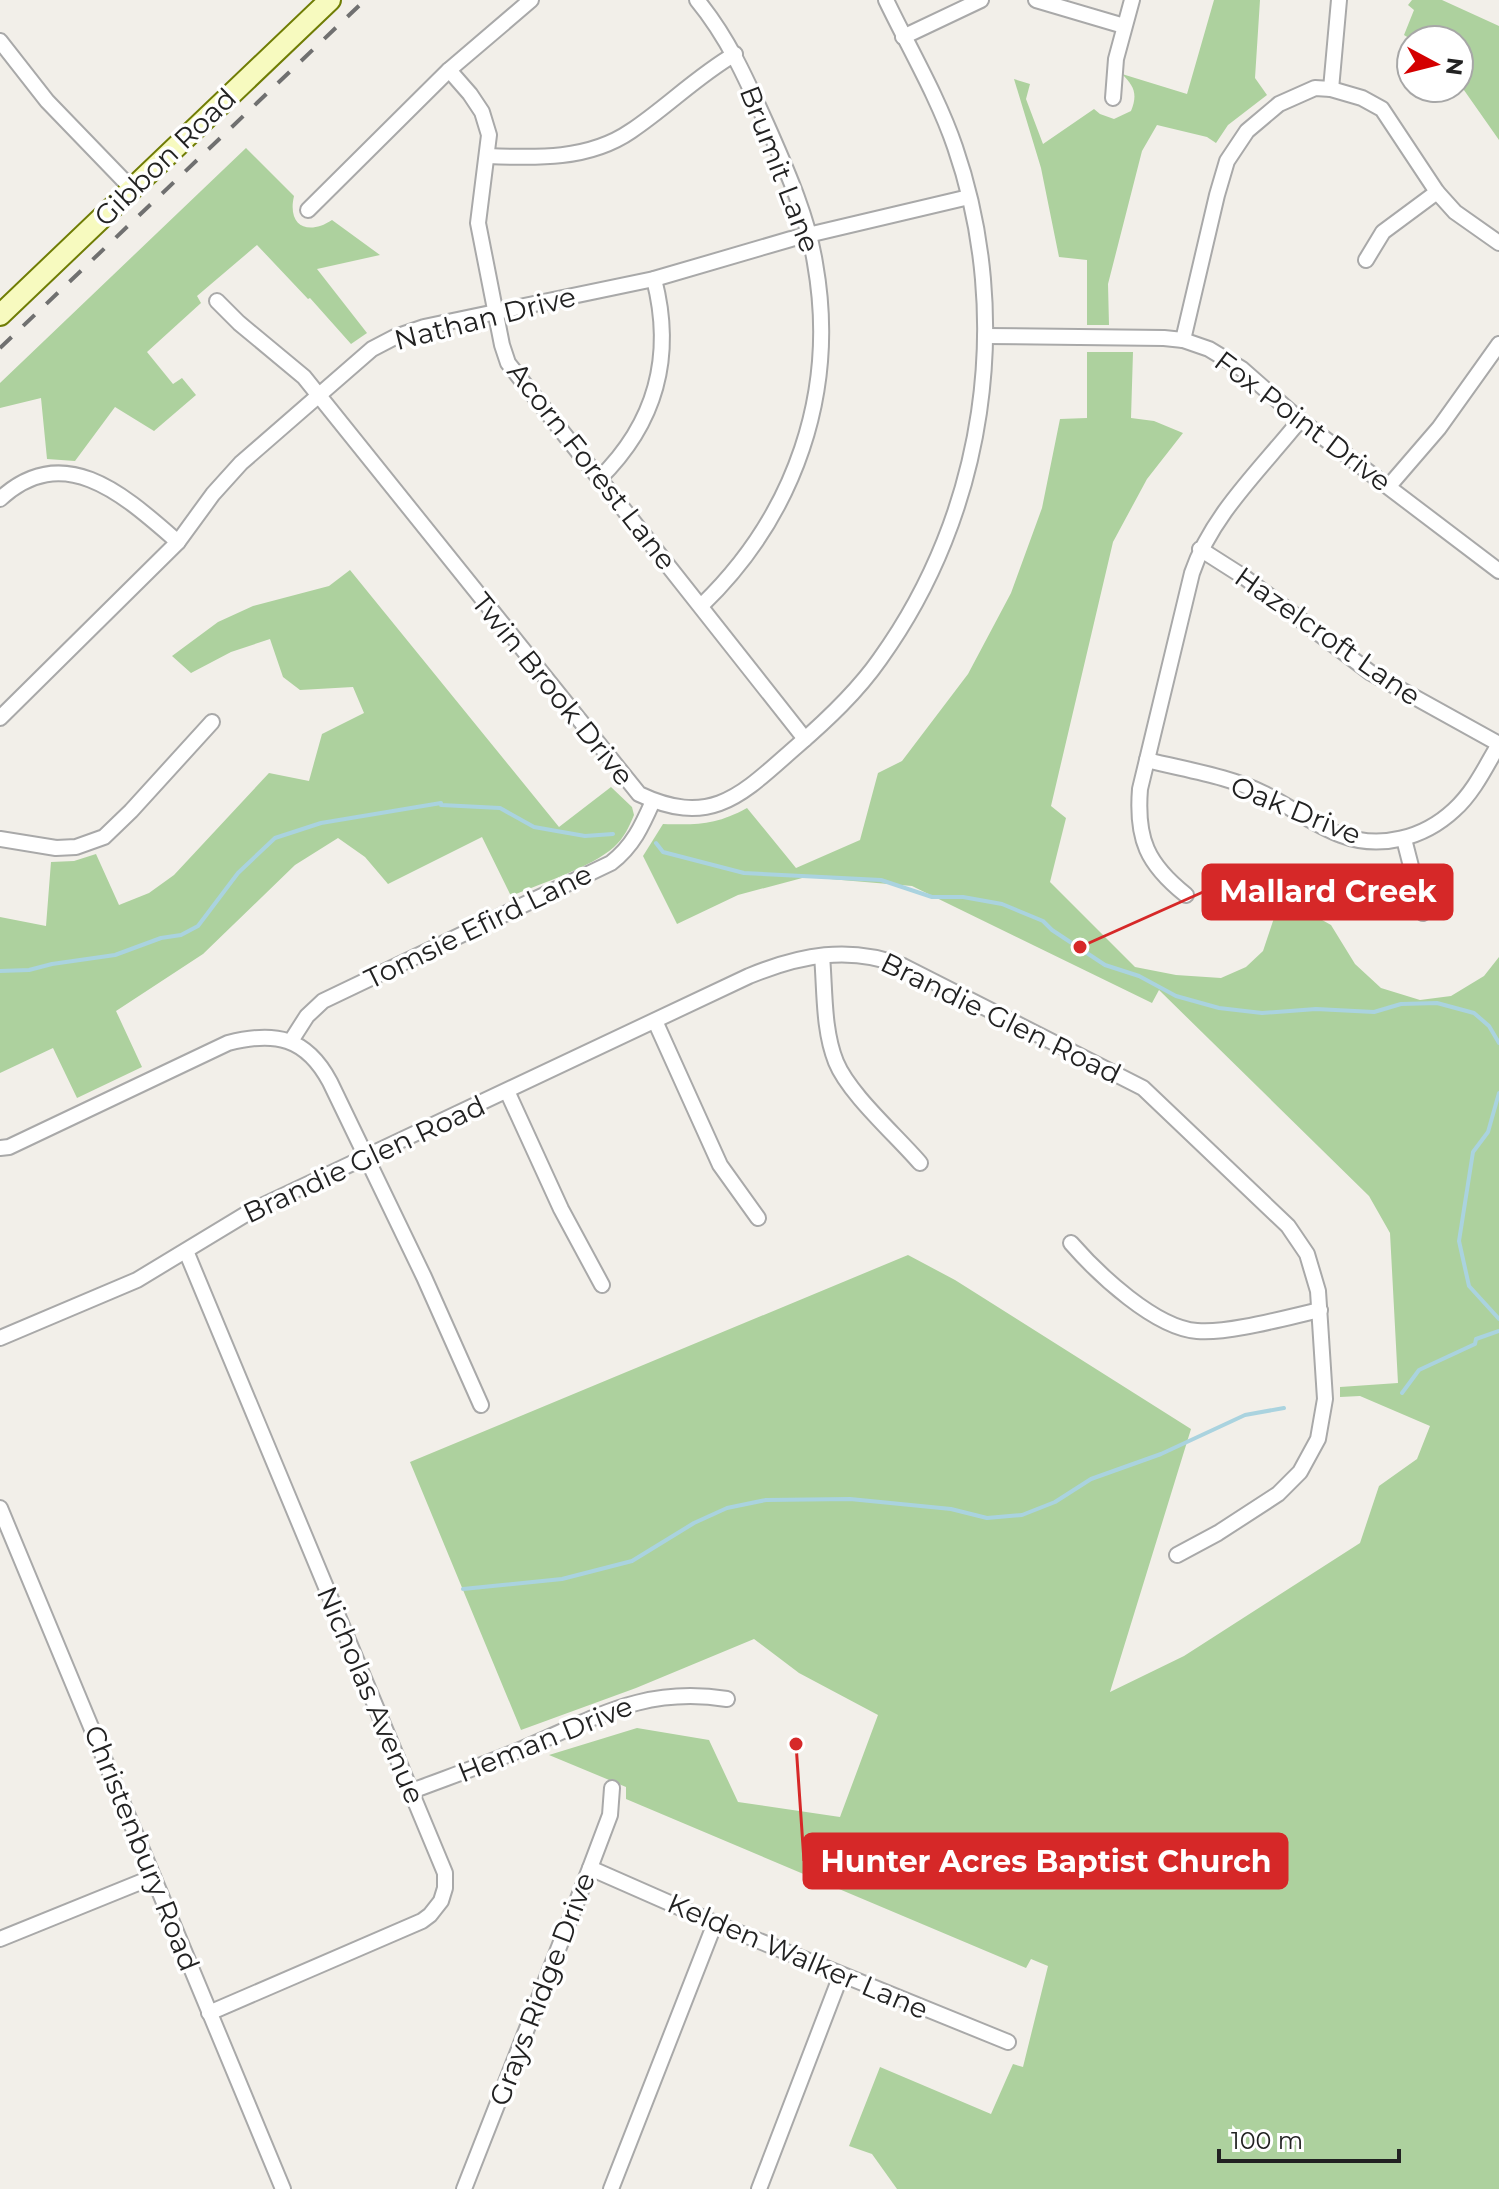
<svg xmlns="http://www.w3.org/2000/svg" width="1499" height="2189" font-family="Montserrat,sans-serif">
<rect width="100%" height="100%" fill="#f2efe9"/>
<g fill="#add19e">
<path d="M1214,0h46l-5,78 12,17 -39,30 -12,18 -9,-6 -50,-12 -15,26 -34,133 1,41h-22v-65l-28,-3 -18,-89 -27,-89 16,5 -4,15 17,45 51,-35 6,5 14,5 17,-8c7,-17 3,-25 -9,-37l65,20z"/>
<polygon points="1412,0 1442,0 1499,26 1499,140 1459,83 1459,40 1412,40 1404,35 1414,10 1408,5"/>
<path d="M246,148l48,48c-7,30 14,40 38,24l48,35 -63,14 50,64 -16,11 -41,-46 -2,1 -51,-54 -60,51 4,7 -54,49 26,32 9,-6 14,17 -42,36 -39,-24 -40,54 -28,-2 -6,-61 -41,10v-25z"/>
<path d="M1087,352h46l-2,66 23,3 29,12 -36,46 -34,63 -62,264 15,12 -16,64 85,85 41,8 45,3 25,-11 17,-16 18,-54 50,28 24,39 26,24 39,12 31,-4 33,-20 15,-19v1232h-602l-25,-35 -23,-8 31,-79 111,47 22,-50 10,3 25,-101 -17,-7 -5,9 -400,-169v-12l-77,-32 88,-27 72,12 29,62 102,15 38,-102 -79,-42 -45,-34 -118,49 -115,42 -111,-268 498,-207 47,25 236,149 -81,263 74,-36 176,-113 19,-57 38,-27 13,-33 -70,-30 -20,1v-10l58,-4 -8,-150 -21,-37 -210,-206 -7,13 -240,-117 -106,-9 -68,18 -61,29 -34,-68 20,-32c35,1 53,1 84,-16l49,60 64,-28 18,-67 24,-12 66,-87 43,-81 31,-85 18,-89 27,-1z"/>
<path d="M350,570l209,257 52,-40 21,20 2,8c-5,12 -10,23 -20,32 -22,20 -74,37 -103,49l-29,-59 -94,47 -23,-27 -27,-19 -43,27 -92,89 -87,57 26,56 -65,31 -24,-50 -53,25v-156l46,9 5,-64 23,-1 22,-7 23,51 30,-12 25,-18 95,-102 40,8 13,-47 42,-21 -11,-26 -53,3 -17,-13 -13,-38 -39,13 -40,21 -19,-17 46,-34 35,-16 76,-20z"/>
</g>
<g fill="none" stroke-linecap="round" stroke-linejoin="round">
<g stroke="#aad3df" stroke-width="4">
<polyline points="656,843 663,852 744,873 881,880 932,897 963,897 1002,904 1043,921 1052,930 1105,965 1139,976 1176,996 1219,1008 1262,1013 1316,1009 1374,1012 1401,1004 1437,1003 1474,1013 1489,1026 1499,1043"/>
<polyline points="0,971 29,970 52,964 115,955 161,938 181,935 198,926 238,873 275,838 321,823 441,803 441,805 500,808 534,827 585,836 613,834"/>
<polyline points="1499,1093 1488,1132 1473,1152 1459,1241 1469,1286 1499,1319"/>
<polyline points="1402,1393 1419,1370 1475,1344 1476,1339 1499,1331"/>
<polyline points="463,1589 562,1579 632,1561 694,1523 727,1508 766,1500 850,1499 951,1509 987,1518 1022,1515 1055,1502 1091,1479 1161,1454 1245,1415 1284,1408"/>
</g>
<defs>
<g id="street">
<path d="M697,0c33,40 52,85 73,132 18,41 38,87 45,131 23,129 -20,252 -113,342"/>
<polyline points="1036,0 1124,26"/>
<polyline points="903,37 981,0"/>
<polyline points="0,41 47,101 132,189"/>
<polyline points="449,70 470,94 482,112 489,135 478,223 502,345 508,363 805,739"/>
<polyline points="1331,89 1339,0"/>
<polyline points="1113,98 1116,59 1132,0"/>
<path d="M488,156c48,2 101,4 143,-25 36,-24 66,-55 104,-77"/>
<polyline points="308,210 449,70 531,0"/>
<polyline points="1366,260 1383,232 1437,192"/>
<path d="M217,301l22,22 65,54 335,417c74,35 104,-1 158,-48 30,-26 60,-54 83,-87 105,-146 134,-341 75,-512 -17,-50 -46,-99 -69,-147"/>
<polyline points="985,336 1164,338 1183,340 1209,349 1242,369 1300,420 1499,571"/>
<polyline points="1183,340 1217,195 1227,161 1247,131 1279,104 1315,88 1331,89 1362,98 1382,109 1437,192 1455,212 1499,243"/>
<path d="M599,479c57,-56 75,-123 55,-200"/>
<polyline points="1389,486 1439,428 1499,344"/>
<path d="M0,499c65,-60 126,-2 178,43"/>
<polyline points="1200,549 1244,577 1371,673 1499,744"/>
<polyline points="0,718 178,542 213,494 241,463 372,349 395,337 424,327 654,279 791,239 969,197"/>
<path d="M1147,760c39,10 82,16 118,34 26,13 49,31 76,41 39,15 83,3 113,-25 20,-18 32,-44 45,-66"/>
<polyline points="0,839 56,848 76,847 104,837 131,811 212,722"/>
<polyline points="1404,839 1423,913"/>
<path d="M1186,895c-39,-31 -50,-56 -46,-106l52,-216c20,-59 70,-105 108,-153"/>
<path d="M822,956c3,34 1,74 14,106 13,32 60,73 84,101"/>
<polyline points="655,1021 720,1165 758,1218"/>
<path d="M291,1041l16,-25 16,-15 288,-138c22,-17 31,-37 42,-62"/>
<polyline points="507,1091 561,1209 602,1285"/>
<path d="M0,1148l9,-1 219,-104c47,-12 78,-6 102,39l94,195 57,128"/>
<path d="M1071,1243c27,31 84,85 126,88 31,3 91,-14 123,-21"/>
<polyline points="186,1251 445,1873 445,1888 441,1901 430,1915 422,1921 209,2013"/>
<path d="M0,1338l137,-58 114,-69 498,-235c51,-21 100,-31 154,-10l240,122 145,138 19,28 11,37 7,108 -7,40 -18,33 -22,22 -60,39 -41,22"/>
<polyline points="0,1508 283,2189"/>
<path d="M412,1791c37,-14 74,-27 110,-42 74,-31 121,-63 205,-50"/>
<polyline points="590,1868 715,1923 1008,2042"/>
<polyline points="0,1939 153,1877"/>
<polyline points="464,2189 590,1868 610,1815 612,1788"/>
<polyline points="611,2189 715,1923"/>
<polyline points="759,2189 841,1975"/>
</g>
<polyline id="secondary" points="0,315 330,0"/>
</defs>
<use href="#street" stroke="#a9a9a9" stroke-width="18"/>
<use href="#secondary" stroke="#707d05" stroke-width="24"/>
<use href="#street" stroke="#fff" stroke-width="14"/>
<use href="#secondary" stroke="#f7fabf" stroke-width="20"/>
<polyline stroke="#707070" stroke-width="4" stroke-dasharray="16 16" stroke-linecap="butt" points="0,348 365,0"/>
</g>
<g text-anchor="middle" stroke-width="7" stroke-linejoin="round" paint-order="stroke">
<g font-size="28" fill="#222" stroke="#fff">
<text transform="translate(165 157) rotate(-44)" y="10">Gibbon Road</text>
<text transform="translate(780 169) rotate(69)" y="10">Brumit Lane</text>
<text transform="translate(485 318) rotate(-14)" y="10">Nathan Drive</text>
<text transform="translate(1303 421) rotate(37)" y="10">Fox Point Drive</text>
<text transform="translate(592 466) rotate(52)" y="10">Acorn Forest Lane</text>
<text transform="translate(1328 636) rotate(35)" y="10">Hazelcroft Lane</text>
<text transform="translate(553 689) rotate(51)" y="10">Twin Brook Drive</text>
<text transform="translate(1296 810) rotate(22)" y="10">Oak Drive</text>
<text transform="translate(478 926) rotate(-26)" y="10">Tomsie Efird Lane</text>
<text transform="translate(1001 1018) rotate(26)" y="10">Brandie Glen Road</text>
<text transform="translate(364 1159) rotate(-25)" y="10">Brandie Glen Road</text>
<text transform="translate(371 1695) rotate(67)" y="10">Nicholas Avenue</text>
<text transform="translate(545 1739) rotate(-22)" y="10">Heman Drive</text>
<text transform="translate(142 1848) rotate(68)" y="10">Christenbury Road</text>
<text transform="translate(798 1956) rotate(23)" y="10">Kelden Walker Lane</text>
<text transform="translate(542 1989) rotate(-69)" y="10">Grays Ridge Drive</text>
</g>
</g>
<path fill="none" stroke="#d62828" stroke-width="3" d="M1080 947L1203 892M796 1744L804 1861"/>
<g fill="#d62828" stroke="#fff" stroke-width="3">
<circle cx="1080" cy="947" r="8"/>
<circle cx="796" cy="1744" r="8"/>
</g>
<g fill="#d62828" stroke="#d62828" stroke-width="3">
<rect x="1203" y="865" width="249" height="54" rx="8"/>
<rect x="804" y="1834" width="483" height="54" rx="8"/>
</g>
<g font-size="30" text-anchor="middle" font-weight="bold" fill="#fff">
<text x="1328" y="902">Mallard Creek</text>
<text x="1046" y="1872">Hunter Acres Baptist Church</text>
</g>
<g transform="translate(1435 64) rotate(97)"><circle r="38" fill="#ffffff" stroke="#a7a7a7" stroke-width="2"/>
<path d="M0-6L14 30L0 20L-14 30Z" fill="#d40000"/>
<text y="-12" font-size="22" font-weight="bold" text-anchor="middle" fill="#222222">N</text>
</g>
<path d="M1219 2149v12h180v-12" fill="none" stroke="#222222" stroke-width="4"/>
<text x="1231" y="2149" font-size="24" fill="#222222" stroke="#ffffff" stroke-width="6" paint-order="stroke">100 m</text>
</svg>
